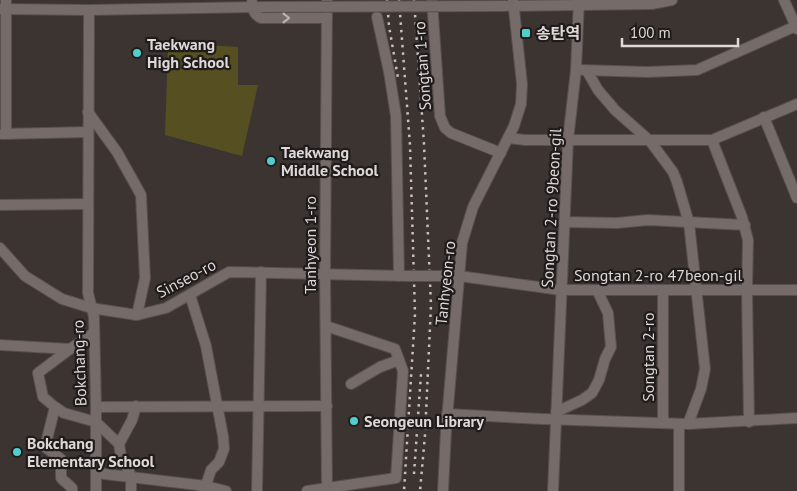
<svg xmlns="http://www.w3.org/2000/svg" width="797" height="491" font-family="'PT Sans','Noto Sans KR',sans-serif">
<rect width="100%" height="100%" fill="#3c3431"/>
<polygon fill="#564f22" points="179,43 238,47 238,85 258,85 242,156 165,135 168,47 179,47"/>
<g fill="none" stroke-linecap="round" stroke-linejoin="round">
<defs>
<g id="minor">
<polyline points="6,0 6,134"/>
<polyline points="432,0 440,116 445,128 451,133 501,153"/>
<polyline points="784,0 797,29"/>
<path d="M252,2c0,7 2,13 9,16h66"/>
<polyline points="509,6 652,4 672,0"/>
<polyline points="0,9 89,10 263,7"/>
<polyline points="89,10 88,293 94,317 96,407 96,491"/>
<polyline points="377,17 389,72 396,116 399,276"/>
<polyline points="582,70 647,72 697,70 796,26"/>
<polyline points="587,71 598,90 615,110 650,141 673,172 677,182 689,223 705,369 701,389 688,424"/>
<polyline points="88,112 117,152 141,195 145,278 137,315"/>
<polyline points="764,117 797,198"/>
<polyline points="2,134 88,132"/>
<polyline points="508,138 525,140 712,140 797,104"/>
<polyline points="712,140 742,217 748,240 747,290 749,422"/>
<polyline points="0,205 88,204"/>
<polyline points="564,222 617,223 648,220 745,225"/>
<polyline points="0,248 25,276 62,299 91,308 137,315 166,308 229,272 406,276"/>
<polyline points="445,276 459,276 561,290 797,290"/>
<polyline points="663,290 663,423"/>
<polyline points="190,295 206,346 223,436 224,449 219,462 211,470 204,491"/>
<polyline points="0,345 70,349 94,333"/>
<polyline points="351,384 380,367 399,360"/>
<polyline points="55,407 43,397 38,373 70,349"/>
<polyline points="96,407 327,406"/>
<polyline points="556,412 582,400 592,393 599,380 605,359 611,347 608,313 597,290"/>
<polyline points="447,414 543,419 688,424 797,418"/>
<polyline points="96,473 206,486 226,491"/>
<polyline points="72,491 72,488 61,478 61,459 45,447 55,407 64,413 96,422 119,444"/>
<polyline points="131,491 131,476 121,456 119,444 132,420 136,406"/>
<polyline points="257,491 261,272"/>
<polyline points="307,491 396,478 403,371 395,349 326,326"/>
<polyline points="327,491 325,274 327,0"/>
<polyline points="443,491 446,431 462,243 473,207 514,126 521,104 522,84 513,0"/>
<polyline points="553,491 568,140 576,70 579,0"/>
<polyline points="679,491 679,424"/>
</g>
</defs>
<use href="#minor" stroke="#57504e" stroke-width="12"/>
<use href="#minor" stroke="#756b69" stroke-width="10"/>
<g stroke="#c7c1c0" stroke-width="2.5" stroke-dasharray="2.5 5" stroke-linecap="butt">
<polyline points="387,0 389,26 398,78"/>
<polyline points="399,0 410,145 415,314 404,491"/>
<polyline points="414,0 424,144 431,305 425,435 420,491"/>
<polyline points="414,474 421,374"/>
</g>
<defs>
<g id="minor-bridge">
<polyline points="263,7 506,6"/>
<polyline points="406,276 445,276"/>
</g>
</defs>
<use href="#minor-bridge" stroke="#57504e" stroke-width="12" stroke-linecap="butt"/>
<use href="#minor-bridge" stroke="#756b69" stroke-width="10"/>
</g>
<defs><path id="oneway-chevron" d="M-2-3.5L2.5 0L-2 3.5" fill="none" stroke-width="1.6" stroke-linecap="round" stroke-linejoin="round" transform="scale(1.25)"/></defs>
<use stroke="#beb7b6" href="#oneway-chevron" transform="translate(286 18)"/>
<g fill="#52cdce" stroke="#201c1b" stroke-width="2">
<rect x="521" y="28" width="10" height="10" rx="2.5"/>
<circle cx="137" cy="53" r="5"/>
<circle cx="271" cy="161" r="5"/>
<circle cx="354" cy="421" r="5"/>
<circle cx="17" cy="452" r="5"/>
</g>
<g text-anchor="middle" stroke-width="4.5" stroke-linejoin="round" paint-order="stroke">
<g font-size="16" font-weight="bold" fill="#ded8d7" stroke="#201c1b" text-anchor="start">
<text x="536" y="39">송탄역</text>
<text x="147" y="50">Taekwang<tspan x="147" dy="18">High School</tspan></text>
<text x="281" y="158">Taekwang<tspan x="281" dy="18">Middle School</tspan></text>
<text x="364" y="427">Seongeun Library</text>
<text x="27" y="449">Bokchang<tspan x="27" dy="18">Elementary School</tspan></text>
</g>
<g font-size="16" fill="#ded8d7" stroke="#201c1b">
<text transform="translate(422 66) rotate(-94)" y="6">Songtan 1-ro</text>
<text transform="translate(551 208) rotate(-87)" y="6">Songtan 2-ro 9beon-gil</text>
<text transform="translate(310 245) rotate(-90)" y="6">Tanhyeon 1-ro</text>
<text x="658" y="281">Songtan 2-ro 47beon-gil</text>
<text transform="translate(186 278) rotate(-28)" y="6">Sinseo-ro</text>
<text transform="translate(445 283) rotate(-84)" y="6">Tanhyeon-ro</text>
<text transform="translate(648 357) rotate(-90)" y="6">Songtan 2-ro</text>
<text transform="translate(79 363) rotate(-92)" y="6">Bokchang-ro</text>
</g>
</g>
<path d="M622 38v8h116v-8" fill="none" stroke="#ded8d7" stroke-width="2.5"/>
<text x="630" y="38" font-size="15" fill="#ded8d7" stroke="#201c1b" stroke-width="4" paint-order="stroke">100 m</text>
</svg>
